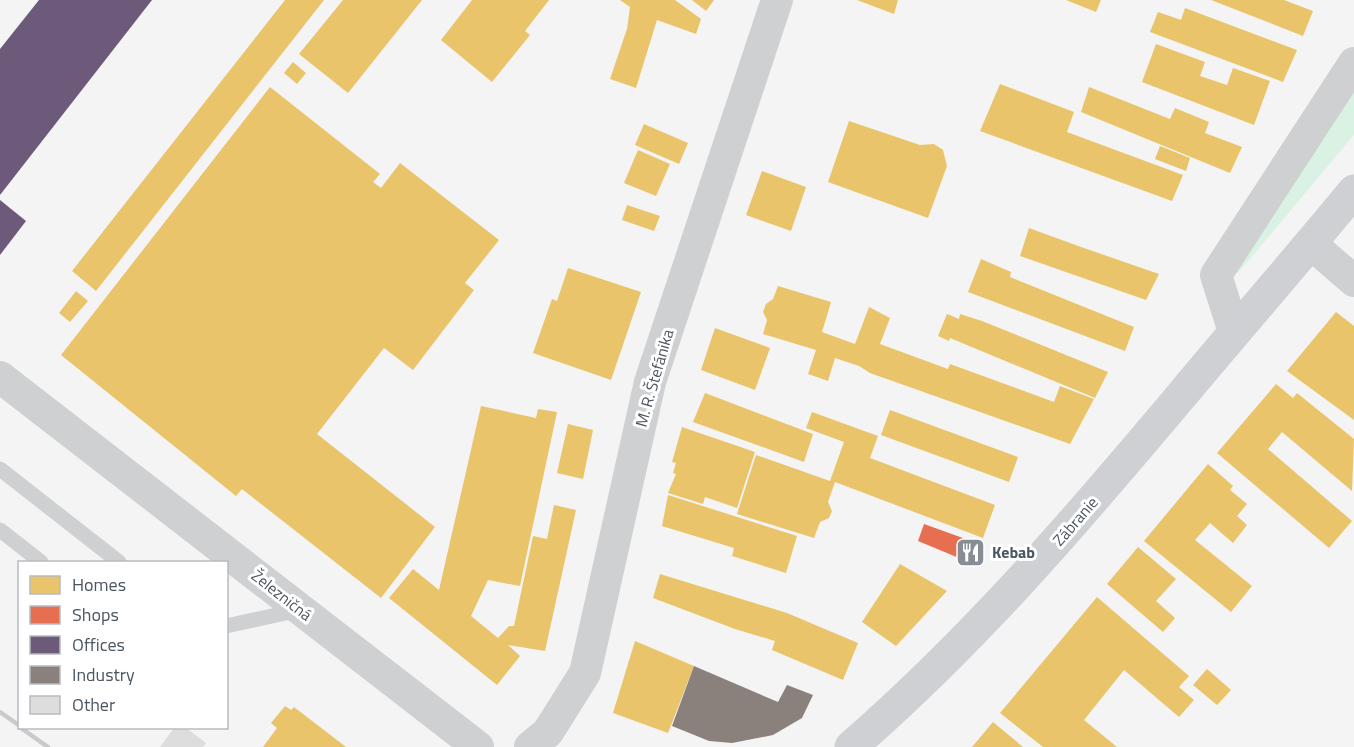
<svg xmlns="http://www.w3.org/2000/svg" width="1354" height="747" font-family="'Titillium Web',sans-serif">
<rect width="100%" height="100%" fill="#f4f4f4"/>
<polygon fill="#d9f2e3" points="1354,84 1354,135 1238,273 1232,269"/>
<g fill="#e9c46a">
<polygon points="285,0 324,0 96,291 72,271"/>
<polygon points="343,0 422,0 348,93 299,54"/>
<polygon points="472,0 549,0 525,31 530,35 492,82 441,40"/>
<polygon points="620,0 675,0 701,19 696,34 657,20 636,88 610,79 627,29 630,7"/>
<polygon points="692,0 714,0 706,11"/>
<polygon points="857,0 898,0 894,14"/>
<polygon points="1066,0 1101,0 1096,12"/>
<polygon points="1211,0 1284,0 1313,11 1303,36"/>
<polygon points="1185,8 1297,50 1283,82 1150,32 1158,12 1181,20"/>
<polygon points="1156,44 1205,62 1200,76 1227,85 1233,68 1270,81 1254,125 1142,82"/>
<polygon points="293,62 306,73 297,84 284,73"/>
<polygon points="1000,84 1074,112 1067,132 1183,175 1172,201 980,131"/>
<polygon points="270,87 380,174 373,182 381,188 400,163 499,240 465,283 474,290 413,370 384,348 317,434 435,527 381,598 242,489 236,496 61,355"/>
<polygon points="1089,87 1170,119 1175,108 1209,122 1205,133 1242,147 1230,173 1081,112"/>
<polygon points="849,121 920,145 934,144 943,150 947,166 928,218 828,182"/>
<polygon points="644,124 688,143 679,164 635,145"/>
<polygon points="1160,146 1190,158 1186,171 1155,159"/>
<polygon points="638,150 670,164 656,196 624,183"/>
<polygon points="762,171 806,187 791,231 746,215"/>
<polygon points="627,205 660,216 654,231 622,220"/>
<polygon points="1029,228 1081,247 1159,274 1146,300 1020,256"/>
<polygon points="981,259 1011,272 1010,277 1134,327 1125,351 968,292"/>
<polygon points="568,268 641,292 611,380 533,353 552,299 557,301"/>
<polygon points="778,286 831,302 822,332 855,344 869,307 890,318 880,344 948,369 950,364 1054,402 1060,386 1094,399 1070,444 870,373 859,366 835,358 828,381 808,374 816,350 763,334 767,320 763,312 766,304 773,299"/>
<polygon points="76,291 88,301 70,322 59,313"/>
<polygon points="1336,312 1354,326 1354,420 1287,371"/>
<polygon points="947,314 959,319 960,314 982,321 1108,372 1095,398 950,338 949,341 938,336"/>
<polygon points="715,328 770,348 755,390 701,370"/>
<polygon points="1276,384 1293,398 1297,393 1354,439 1352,491 1282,432 1268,449 1352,521 1329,548 1217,453"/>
<polygon points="705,393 813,434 804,462 693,422"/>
<polygon points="481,406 536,418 538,409 557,412 520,586 488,580 471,616 498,638 509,626 514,626 533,536 547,539 554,505 576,510 545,651 508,645 520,656 497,685 389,598 413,569 439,590"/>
<polygon points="890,410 1018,457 1009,482 881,435"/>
<polygon points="812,412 878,436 870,458 995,505 983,538 835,482 828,502 832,511 829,518 820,522 814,538 737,514 756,455 830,481 844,442 806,428"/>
<polygon points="568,424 593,430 583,479 557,473"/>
<polygon points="682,427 755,452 737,508 705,497 703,504 668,493 676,474 673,473 676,463 672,462"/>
<polygon points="1208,464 1233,486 1230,490 1247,504 1237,516 1247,525 1233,543 1210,523 1195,540 1252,586 1231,612 1144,541"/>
<polygon points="668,495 797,536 786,573 732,556 734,548 662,526"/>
<polygon points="1138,547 1176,579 1156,601 1175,618 1163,632 1107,584"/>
<polygon points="900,564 947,591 896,646 862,622"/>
<polygon points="660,574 787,613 858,643 843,680 772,650 775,641 735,629 653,598"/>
<polygon points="1097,597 1189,676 1179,687 1194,700 1179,717 1124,670 1084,720 1117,747 1043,747 1000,713"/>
<polygon points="635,641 694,666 668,733 613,713"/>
<polygon points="1207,669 1231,690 1217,705 1193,685"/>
<polygon points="285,706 291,710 294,707 346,747 263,747 277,728 271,723"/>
<polygon points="993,722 1023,747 972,747"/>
</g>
<polygon fill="#e76f51" points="924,524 974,542 982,550 971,563 918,541"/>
<g fill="#6d597a">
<polygon points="39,0 152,0 0,195 0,49"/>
<polygon points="0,200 26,221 0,255"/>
</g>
<polygon fill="#8a817c" points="694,666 778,702 787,685 813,695 802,718 773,735 732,743 709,741 672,726"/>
<polygon fill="#ddddde" points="174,728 186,728 206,743 203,747 160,747"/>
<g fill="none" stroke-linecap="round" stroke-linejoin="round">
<g stroke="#ced0d2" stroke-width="15">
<polyline points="0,469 119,562"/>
<polyline points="0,530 41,562"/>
<polyline points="226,626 300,610"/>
</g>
<g stroke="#ced0d2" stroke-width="32">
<polyline points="1310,243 1354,281"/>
<polyline points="1234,332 1216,275 1354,63"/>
<polyline points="0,377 478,747"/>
<polyline points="530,747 548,732 585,673 650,382 777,0"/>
</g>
<path stroke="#ced0d4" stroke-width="33" d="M851,747c124,-108 224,-225 330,-351 57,-68 116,-136 173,-205"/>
<g stroke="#c9cacc" stroke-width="4.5">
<polyline points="0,712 20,726"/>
<polyline points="21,728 48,747"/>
</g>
</g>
<defs>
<symbol id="restaurant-square" viewBox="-11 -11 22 22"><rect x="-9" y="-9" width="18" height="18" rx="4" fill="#868d94" stroke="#fff"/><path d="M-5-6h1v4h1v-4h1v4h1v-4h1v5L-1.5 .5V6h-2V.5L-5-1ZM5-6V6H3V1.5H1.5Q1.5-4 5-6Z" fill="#fff"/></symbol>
</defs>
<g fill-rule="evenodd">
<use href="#restaurant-square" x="954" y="536" width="33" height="33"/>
</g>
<g text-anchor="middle" stroke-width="6" stroke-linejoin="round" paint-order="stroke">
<g font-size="16" fill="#4a5661" stroke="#fff">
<text transform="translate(654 378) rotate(-74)" y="6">M. R. Štefánika</text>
<text transform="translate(1075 521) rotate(-49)" y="6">Zábranie</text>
<text transform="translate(282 595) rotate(38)" y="6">Železničná</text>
</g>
<g font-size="16" font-weight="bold" fill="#4a5661" stroke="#fff" text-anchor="start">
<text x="992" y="558">Kebab</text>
</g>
</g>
<rect x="18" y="561" width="210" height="168" fill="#ffffff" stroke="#b7bbc0" stroke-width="1.5"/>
<rect x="30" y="576" width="30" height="18" fill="#e9c46a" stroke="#b7bbc0" stroke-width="1.5"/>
<text x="72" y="591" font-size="18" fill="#4a5661">Homes</text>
<rect x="30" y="606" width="30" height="18" fill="#e76f51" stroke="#b7bbc0" stroke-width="1.5"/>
<text x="72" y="621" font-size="18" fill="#4a5661">Shops</text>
<rect x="30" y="636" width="30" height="18" fill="#6d597a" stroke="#b7bbc0" stroke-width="1.5"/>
<text x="72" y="651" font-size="18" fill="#4a5661">Offices</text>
<rect x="30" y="666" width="30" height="18" fill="#8a817c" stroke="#b7bbc0" stroke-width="1.5"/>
<text x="72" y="681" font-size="18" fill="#4a5661">Industry</text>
<rect x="30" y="696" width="30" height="18" fill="#ddddde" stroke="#b7bbc0" stroke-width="1.5"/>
<text x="72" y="711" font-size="18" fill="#4a5661">Other</text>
</svg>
